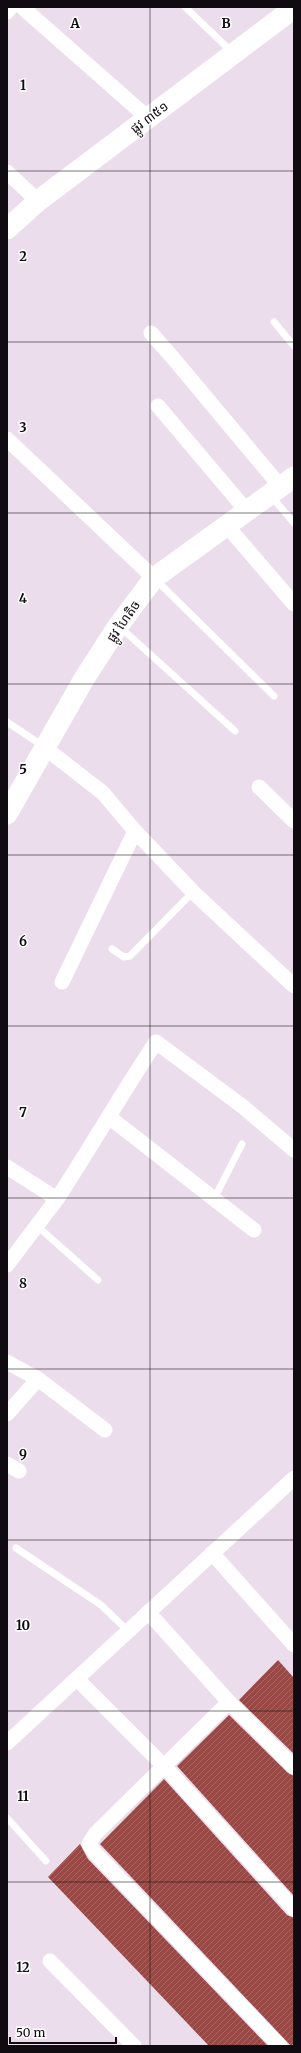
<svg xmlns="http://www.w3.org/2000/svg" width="301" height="2053" font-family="Merriweather,'Noto Sans Khmer',serif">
<defs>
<pattern id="building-hatch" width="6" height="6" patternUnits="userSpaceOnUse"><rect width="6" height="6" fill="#984946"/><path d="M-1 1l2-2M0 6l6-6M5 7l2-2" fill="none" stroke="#a16a68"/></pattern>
</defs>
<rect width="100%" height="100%" fill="#ebddec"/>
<g fill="url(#building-hatch)">
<polygon points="278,1660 294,1678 294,1754 239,1700"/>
<polygon points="229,1715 288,1773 294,1776 294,1896 177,1766"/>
<polygon points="164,1779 287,1915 294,1918 294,2043 291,2046 100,1844"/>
<polygon points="80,1844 88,1859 268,2046 209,2046 48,1877"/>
</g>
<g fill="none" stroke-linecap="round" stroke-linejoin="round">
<g stroke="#fff" stroke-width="7">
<polyline points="185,7 232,52"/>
<polyline points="274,322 294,346"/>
<polyline points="271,496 294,523"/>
<polyline points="156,580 274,696"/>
<polyline points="120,627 235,731"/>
<polyline points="7,722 43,746"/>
<polyline points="112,949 124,957 130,956 193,892"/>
<polyline points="214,1199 242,1144"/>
<polyline points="36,1225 98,1280"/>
<polyline points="16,1548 101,1605 128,1631"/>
<polyline points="7,1818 46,1861"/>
</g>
<g stroke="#fff" stroke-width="15">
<polyline points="22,7 148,118"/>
<polyline points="7,12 11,7"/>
<polyline points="7,172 38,201"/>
<polyline points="151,333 173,358 280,486"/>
<polyline points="158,406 246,510"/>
<polyline points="7,439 154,578"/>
<polyline points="226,525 294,604"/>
<polyline points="44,747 103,793 135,831 193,892 294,986"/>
<polyline points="259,787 294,821"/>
<polyline points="62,982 135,831"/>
<polyline points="109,1117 254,1230"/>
<polyline points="7,1167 57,1199 7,1265"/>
<path d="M57,1199c34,-52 65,-106 99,-157l86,64 52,44"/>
<polyline points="7,1362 38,1379 105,1430"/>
<polyline points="7,1414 38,1379"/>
<polyline points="7,1464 19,1471"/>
<polyline points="212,1553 294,1645"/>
<polyline points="148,1612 229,1702 294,1767"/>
<polyline points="77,1679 165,1767 294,1909"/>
<polyline points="229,1702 95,1834 89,1844 95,1853 280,2046"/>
<polyline points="7,1743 294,1478"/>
<polyline points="50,1961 134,2046"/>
</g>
<g stroke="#fff" stroke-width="21">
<polyline points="7,229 38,201 294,8"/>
<polyline points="7,814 84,679 118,626 154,578 294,477"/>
</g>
</g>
<path fill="none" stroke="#100b10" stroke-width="1" stroke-opacity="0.55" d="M150,7v2039M7,171h287M7,342h287M7,513h287M7,684h287M7,855h287M7,1026h287M7,1198h287M7,1369h287M7,1540h287M7,1711h287M7,1882h287"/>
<g text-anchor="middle" stroke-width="3" stroke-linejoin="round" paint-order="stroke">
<g font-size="13" fill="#100b10" stroke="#fff">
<text transform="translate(149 117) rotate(-37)" y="5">ផ្លូវ ៣៥១</text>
<text transform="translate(123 621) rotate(-55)" y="5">ផ្លូវ ហៃតិច</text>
</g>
</g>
<g font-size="13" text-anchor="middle" font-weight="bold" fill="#100b10" stroke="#fff" stroke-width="3" stroke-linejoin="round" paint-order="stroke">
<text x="75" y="28">A</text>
<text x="226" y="28">B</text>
<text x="23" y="90">1</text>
<text x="23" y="261">2</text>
<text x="23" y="432">3</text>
<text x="23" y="603">4</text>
<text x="23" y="774">5</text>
<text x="23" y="946">6</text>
<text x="23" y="1117">7</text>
<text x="23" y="1288">8</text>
<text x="23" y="1459">9</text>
<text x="23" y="1630">10</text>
<text x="23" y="1801">11</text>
<text x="23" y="1972">12</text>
</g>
<rect width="301" height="2053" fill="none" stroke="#100b10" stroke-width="16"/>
<path d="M10 2037v6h106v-6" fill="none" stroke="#100b10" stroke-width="2"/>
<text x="16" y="2037" font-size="12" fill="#100b10" stroke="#ffffff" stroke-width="3" paint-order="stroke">50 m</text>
</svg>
